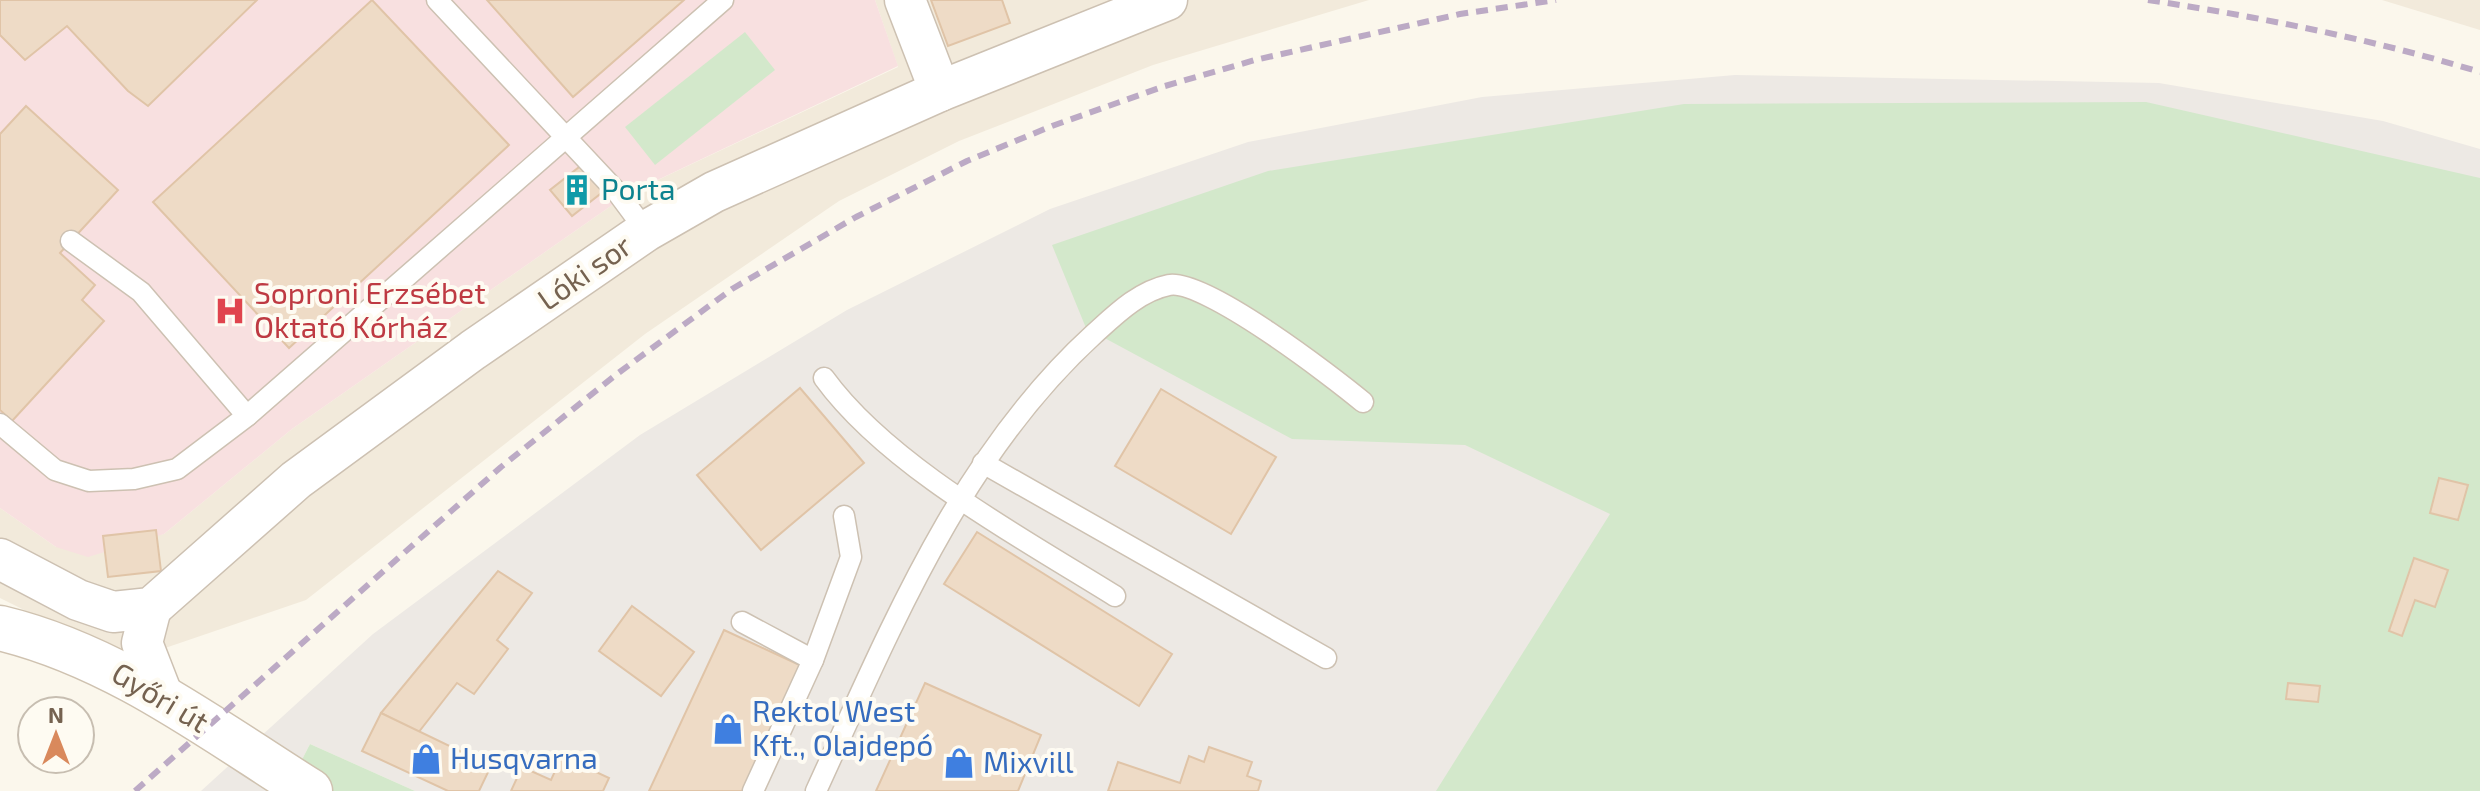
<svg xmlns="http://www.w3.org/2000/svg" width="2480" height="791" font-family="'Exo 2',sans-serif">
<rect width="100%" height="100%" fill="#fbf7ec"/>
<g fill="#f2eadb">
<polygon points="875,0 1369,0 1153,65 959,141 839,201 645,334 306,600 127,661 0,598 0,508 56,547 164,534 292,429 628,194 898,67"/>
<polygon points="2382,0 2480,0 2480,30"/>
</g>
<polygon fill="#ede9e4" points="1735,75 2159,83 2383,121 2480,149 2480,791 415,791 310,744 286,791 201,791 373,634 640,435 847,310 1050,209 1248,142 1482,97"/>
<polygon fill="#f8e0e0" points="0,0 875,0 898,66 628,194 292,429 164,534 88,557 56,547 0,508"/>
<g fill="#d3e8cb">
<polygon points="745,32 775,70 655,165 625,127"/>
<polygon points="2146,102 2480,178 2480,791 1436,791 1610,514 1465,445 1292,439 1086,328 1052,245 1268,171 1684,104"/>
<polygon points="310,744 415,791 286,791"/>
</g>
<g fill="#eedbc6" stroke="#e0c4a7" stroke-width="2">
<polygon points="0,0 257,0 148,106 128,91 67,26 25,60 0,35"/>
<polygon points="372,0 509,145 289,348 153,202"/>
<polygon points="487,0 684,0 573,97"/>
<polygon points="931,0 1002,0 1010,23 948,46"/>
<polygon points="26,106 118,190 60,253 95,285 82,300 104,321 12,421 0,410 0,134"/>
<polygon points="583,164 604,191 572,216 550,190"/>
<polygon points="800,388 864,463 761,550 697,475"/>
<polygon points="1161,389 1276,457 1231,534 1115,466"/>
<polygon points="2439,478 2468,485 2458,520 2430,513"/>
<polygon points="156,530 161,571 108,577 103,536"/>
<polygon points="977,532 1172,654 1139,706 944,584"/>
<polygon points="2414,558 2448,570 2435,607 2415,600 2402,636 2389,631"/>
<polygon points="498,571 532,593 497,640 508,649 474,694 457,683 418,733 381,713"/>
<polygon points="632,606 694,652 661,696 599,651"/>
<polygon points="724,630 806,668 749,791 649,791"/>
<polygon points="925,683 1041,735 1018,791 876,791"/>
<polygon points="2288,683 2320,686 2318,702 2286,699"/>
<polygon points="381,713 491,766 479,791 448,791 362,751"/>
<polygon points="1209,747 1252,762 1247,776 1261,781 1258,791 1108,791 1118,762 1180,783 1189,756 1204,762"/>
<polygon points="562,756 609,778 603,791 511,791 522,767 551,780"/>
</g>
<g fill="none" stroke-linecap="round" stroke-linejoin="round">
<defs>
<g id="lane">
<polyline points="437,0 617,192 646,231"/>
<polyline points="71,241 141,292 247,416"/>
<path d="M824,378c64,88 198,160 291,218"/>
<polyline points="0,424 55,470 89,481 134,479 177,469 247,416 723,0"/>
<polyline points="983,463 1326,658"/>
<polyline points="742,622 813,660"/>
<polyline points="753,791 813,660 851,557 844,516"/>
<path d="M816,791c74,-161 144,-335 278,-457 21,-19 45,-43 75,-49 35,-7 164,92 194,117"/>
</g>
<g id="street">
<polyline points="905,0 940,91"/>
<polyline points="0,559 78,600 113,612 151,608 296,480 473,350 646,231 714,192 940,91 1167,0"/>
<polyline points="151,608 142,643 163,697"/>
</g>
<path id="secondary" d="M0,628c116,28 211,101 310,163"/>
</defs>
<use href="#lane" stroke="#cdc1b2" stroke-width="23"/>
<use href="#street" stroke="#cdc1b2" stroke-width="43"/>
<use href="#secondary" stroke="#cfc2b0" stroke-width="47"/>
<use href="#lane" stroke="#fff" stroke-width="20"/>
<use href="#street" stroke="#fff" stroke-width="40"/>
<use href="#secondary" stroke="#fff" stroke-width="44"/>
<g stroke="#bcaac5" stroke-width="6" stroke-dasharray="12 8" stroke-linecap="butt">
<path d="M2148,0c112,17 223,39 332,72"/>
<polyline points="135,791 501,467 617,374 732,289 856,217 967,161 1052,126 1165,86 1255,60 1460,14 1556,0"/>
</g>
</g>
<defs>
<symbol id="building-bare" viewBox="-9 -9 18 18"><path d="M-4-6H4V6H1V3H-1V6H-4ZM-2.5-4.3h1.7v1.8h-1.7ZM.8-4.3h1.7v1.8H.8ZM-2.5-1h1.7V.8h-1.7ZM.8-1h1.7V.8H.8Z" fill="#0f9aa8" stroke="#fefbf2" stroke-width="2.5" paint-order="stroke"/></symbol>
<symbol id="hospital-bare" viewBox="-9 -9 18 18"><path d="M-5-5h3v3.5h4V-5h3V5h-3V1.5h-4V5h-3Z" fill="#e0444e" stroke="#fefbf2" stroke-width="2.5" paint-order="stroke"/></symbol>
<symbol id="shop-bare" viewBox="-9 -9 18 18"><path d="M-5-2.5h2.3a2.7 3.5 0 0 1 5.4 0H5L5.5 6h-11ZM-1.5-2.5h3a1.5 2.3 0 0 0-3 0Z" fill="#3f7fe0" stroke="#fefbf2" stroke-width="2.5" paint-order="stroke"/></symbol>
</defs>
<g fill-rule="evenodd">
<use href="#building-bare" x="555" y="168" width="44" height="44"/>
<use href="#hospital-bare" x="208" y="289" width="44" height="44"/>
<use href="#shop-bare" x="706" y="707" width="44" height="44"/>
<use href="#shop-bare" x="404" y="737" width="44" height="44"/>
<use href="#shop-bare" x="937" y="741" width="44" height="44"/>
</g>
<g text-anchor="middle" stroke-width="8" stroke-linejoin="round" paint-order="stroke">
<g font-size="30" fill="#0d838f" stroke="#fefbf2" text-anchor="start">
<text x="601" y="200">Porta</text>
</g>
<g font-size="30" fill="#756250" stroke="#fefbf2">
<text transform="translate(585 273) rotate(-35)" y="10">Lóki sor</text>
<text transform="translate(160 698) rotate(31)" y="10">Győri út</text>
</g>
<g font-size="30" fill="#be3a42" stroke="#fefbf2" text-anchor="start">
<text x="254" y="304">Soproni Erzsébet<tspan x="254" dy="34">Oktató Kórház</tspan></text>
</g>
<g font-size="30" fill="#366cbe" stroke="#fefbf2" text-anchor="start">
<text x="752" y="722">Rektol West<tspan x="752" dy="34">Kft., Olajdepó</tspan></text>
<text x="450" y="769">Husqvarna</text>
<text x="983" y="773">Mixvill</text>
</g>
</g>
<g transform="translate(56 735)"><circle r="38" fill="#fefbf2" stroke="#c7beb1" stroke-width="2"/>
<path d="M0-6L14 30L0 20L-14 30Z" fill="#d9895c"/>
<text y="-12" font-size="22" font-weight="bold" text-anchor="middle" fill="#756250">N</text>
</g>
</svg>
